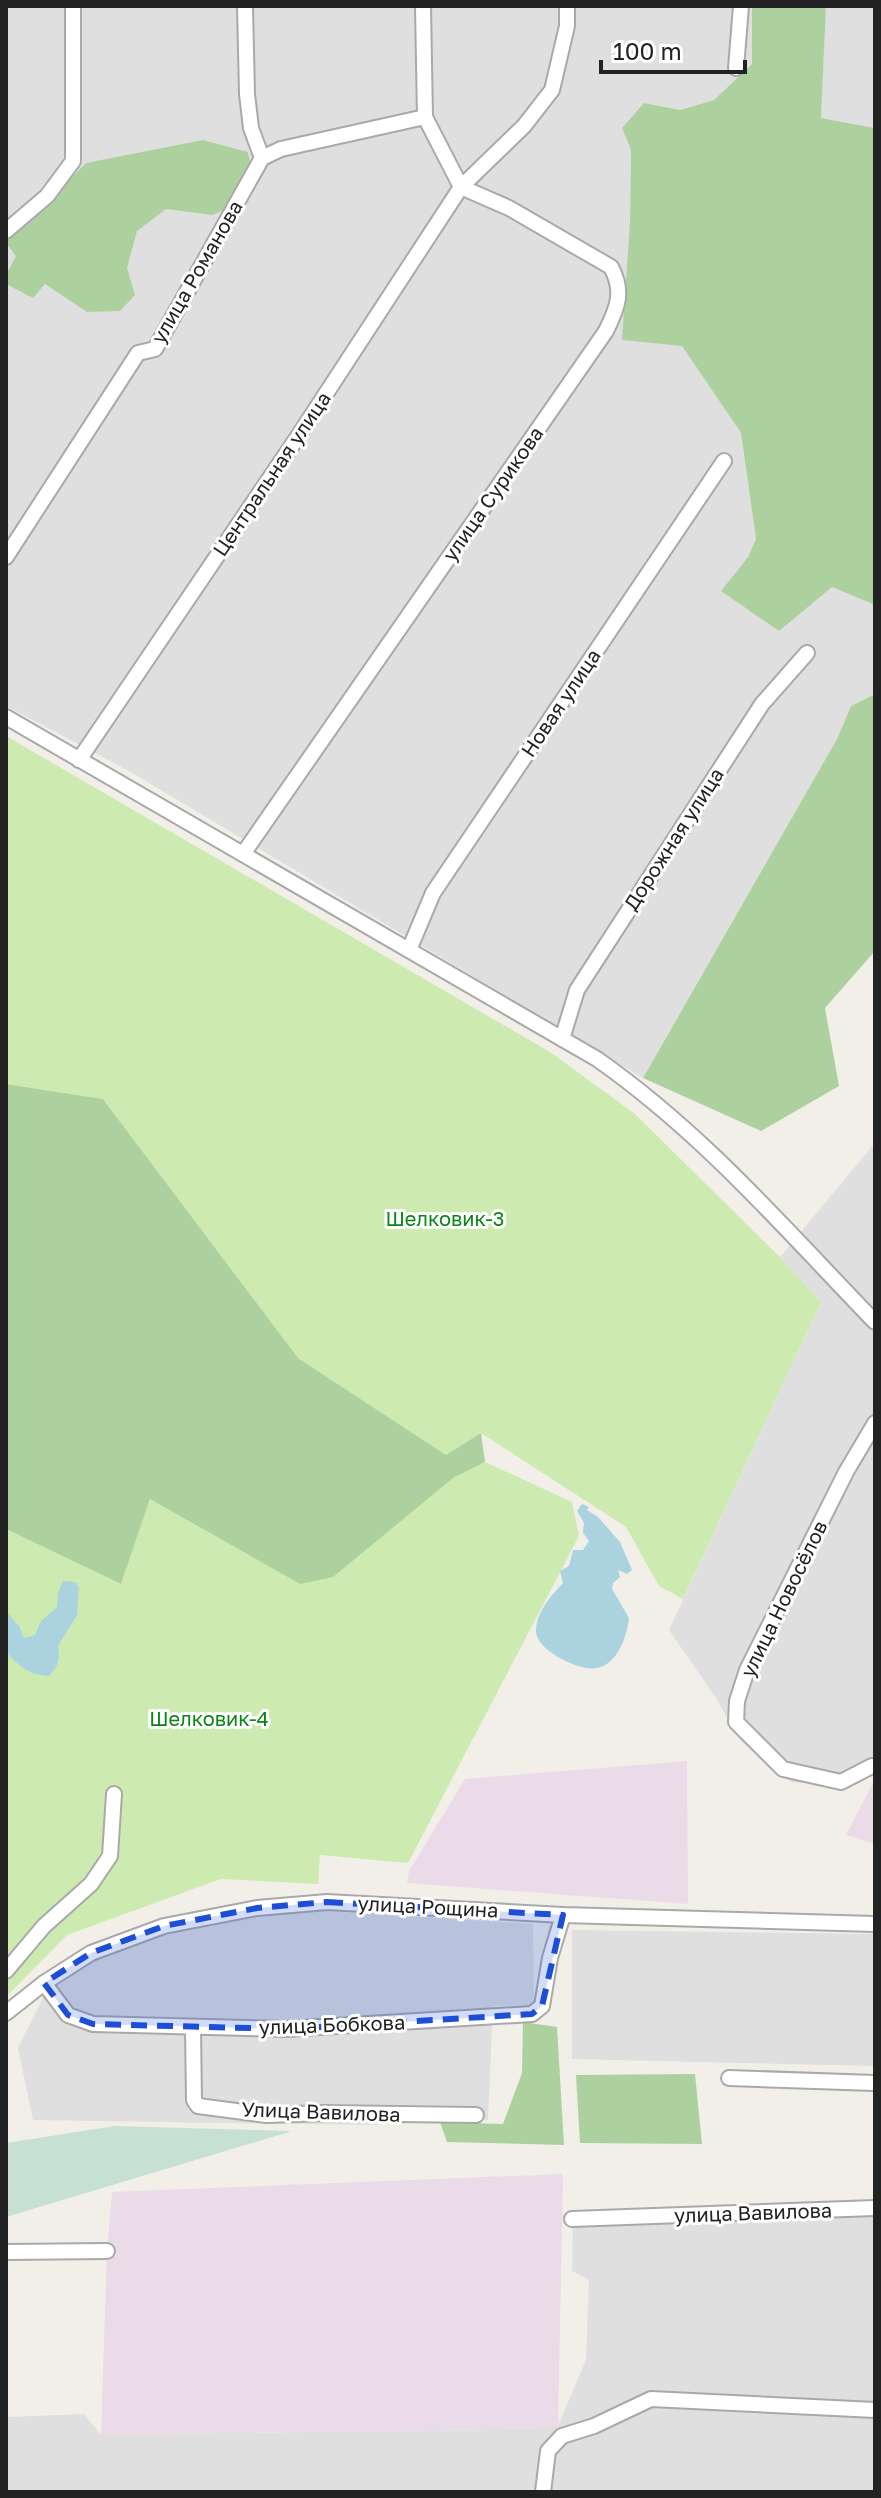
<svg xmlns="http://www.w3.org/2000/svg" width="881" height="2498" font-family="'Golos Text',sans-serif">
<rect width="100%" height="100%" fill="#f2efe9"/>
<g fill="#e0dfdf">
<polygon points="6,6 752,6 752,64 714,100 680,110 644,103 622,128 631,150 630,223 671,343 682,346 741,433 756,539 748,557 721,591 832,587 875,605 875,694 851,706 837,739 643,1078 129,771 6,706"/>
<polygon points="826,6 875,6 875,128 821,118"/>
<polygon points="875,1143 875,1768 845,1786 791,1782 741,1741 714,1695 669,1630 821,1302 780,1257"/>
<polygon points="274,1908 533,1924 534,2005 493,2006 488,2120 363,2125 33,2120 18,2048 54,1975 186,1924"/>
<polygon points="572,1930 875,1934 875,2066 572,2059"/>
<polygon points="875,2217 875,2492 6,2492 6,2417 84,2414 101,2435 557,2428 586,2360 589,2280 572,2271 573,2221"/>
</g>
<g fill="#ebdbe8">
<polygon points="687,1761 688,1904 407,1883 409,1871 465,1779"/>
<polygon points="875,1779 875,1844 846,1835"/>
<polygon points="563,2174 558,2428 101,2435 107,2251 112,2192"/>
</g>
<g fill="#cdebb0">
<polygon points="6,736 550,1052 635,1114 780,1257 821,1302 683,1599 659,1586 626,1527 481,1433 446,1455 298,1358 103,1099 6,1084"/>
<polygon points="485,1462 572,1502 579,1536 408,1863 320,1855 318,1884 221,1879 67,1935 6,1997 6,1529 121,1584 150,1499 300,1584 453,1478"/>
</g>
<g fill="#add19e">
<polygon points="752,6 826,6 821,118 875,128 875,605 832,587 779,631 721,591 748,557 756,539 741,433 682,346 622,340 630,223 631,150 622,128 644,103 680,110 714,100 752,64"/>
<polygon points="203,140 248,152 250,162 223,210 213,215 166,209 137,231 127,268 135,295 120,311 87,312 45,284 33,298 8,285 6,275 16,256 6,243 6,222 57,192 86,163"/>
<polygon points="875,694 875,951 825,1008 839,1086 761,1131 643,1078 837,739 851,706"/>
<polygon points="6,1084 103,1099 298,1358 446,1455 481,1433 485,1462 453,1478 333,1577 300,1584 150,1499 121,1584 6,1529"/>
<polygon points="523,2022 557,2027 564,2145 447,2142 440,2122 503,2124 522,2073"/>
<polygon points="695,2074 702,2144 580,2143 576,2075"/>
</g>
<polygon fill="#c6e0d4" points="115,2126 292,2131 6,2217 6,2143"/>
<g fill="#aad3df">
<path d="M582,1504l7,3 -2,3 11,7 22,25 12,28 -5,4 -9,-4 2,7 -7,6 -1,6 17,29c-2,18 -11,46 -32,50 -16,4 -60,-17 -61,-36 0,-20 15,-36 27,-49l-3,-12 9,-5 4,-16h10l6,-9 -6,-8 1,-10 -7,-12z"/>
<path d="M63,1581l12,1 4,5 -2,28 -19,31c2,14 1,19 -9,30 -20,-1 -30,-10 -43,-24v-41l13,15 5,12 11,-3 6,-14 16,-14 1,-15z"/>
</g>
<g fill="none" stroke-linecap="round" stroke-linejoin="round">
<defs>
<g id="minor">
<polyline points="245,6 247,94 251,128 262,158"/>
<polyline points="423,6 425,117 461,187"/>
<polyline points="736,68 741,6"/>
<polyline points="6,231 47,196 73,161 73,6"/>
<polyline points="6,557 138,353 155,349 262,158 281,149 425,117"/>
<path d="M6,717l591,342c107,75 188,170 278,263"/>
<polyline points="79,760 297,438 461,187 524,126 552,90 567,26 567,6"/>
<path d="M243,854l363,-523c12,-24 18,-40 5,-64l-102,-59 -48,-21"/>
<polyline points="409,950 433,893 724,461"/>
<polyline points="562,1039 577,990 762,704 807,653"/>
<polyline points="872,1766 841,1782 783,1769 736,1722 737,1701 747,1670 846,1472 875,1423"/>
<polyline points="6,1971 44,1926 91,1884 110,1856 114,1794"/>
<polyline points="44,1983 68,2015 93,2024 287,2029 532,2014 542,2006 550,1958 563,1915"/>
<polyline points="6,2013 44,1983 91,1953 164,1926 257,1908 327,1902 563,1915 875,1924"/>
<polyline points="193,2027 194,2100 198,2106 266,2115 325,2113 476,2115"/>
<polyline points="729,2078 875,2083"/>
<polyline points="572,2219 875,2208"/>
<polyline points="6,2252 107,2251"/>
<polyline points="543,2492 548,2451 562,2436 594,2426 651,2399 875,2410"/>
</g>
</defs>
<use href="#minor" stroke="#a9a9a9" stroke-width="18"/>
<use href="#minor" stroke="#fff" stroke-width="14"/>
</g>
<path fill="#1d4ed8" fill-opacity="0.2" stroke="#1d4ed8" stroke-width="6" stroke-dasharray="16 10" stroke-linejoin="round" d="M327,1902l236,13 -21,91 -10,8 -245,15 -194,-5 -25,-9 -24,-32 47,-30 73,-27 93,-18z"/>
<g text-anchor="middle" stroke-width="6" stroke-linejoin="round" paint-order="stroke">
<g font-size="20" fill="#222" stroke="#fff">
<text transform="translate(197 272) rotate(-60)" y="7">улица Романова</text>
<text transform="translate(272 474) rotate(-56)" y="7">Центральная улица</text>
<text transform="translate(493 494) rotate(-55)" y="7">улица Сурикова</text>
<text transform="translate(561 703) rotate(-56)" y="7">Новая улица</text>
<text transform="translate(674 839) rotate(-57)" y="7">Дорожная улица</text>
<text transform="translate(784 1599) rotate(-64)" y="7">улица Новосёлов</text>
<text transform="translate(428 1907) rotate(3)" y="7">улица Рощина</text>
<text transform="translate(332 2025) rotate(-2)" y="7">улица Бобкова</text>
<text transform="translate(321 2112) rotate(2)" y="7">Улица Вавилова</text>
<text transform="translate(753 2213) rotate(-2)" y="7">улица Вавилова</text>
</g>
<g font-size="20" fill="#0c8416" stroke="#fff">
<text x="445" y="1226">Шелковик-3</text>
<text x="209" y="1726">Шелковик-4</text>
</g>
</g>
<rect width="881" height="2498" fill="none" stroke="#222222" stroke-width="16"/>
<path d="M601 60v12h144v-12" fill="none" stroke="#222222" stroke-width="4"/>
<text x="613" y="60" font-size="24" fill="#222222" stroke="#ffffff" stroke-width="6" paint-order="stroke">100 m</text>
</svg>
